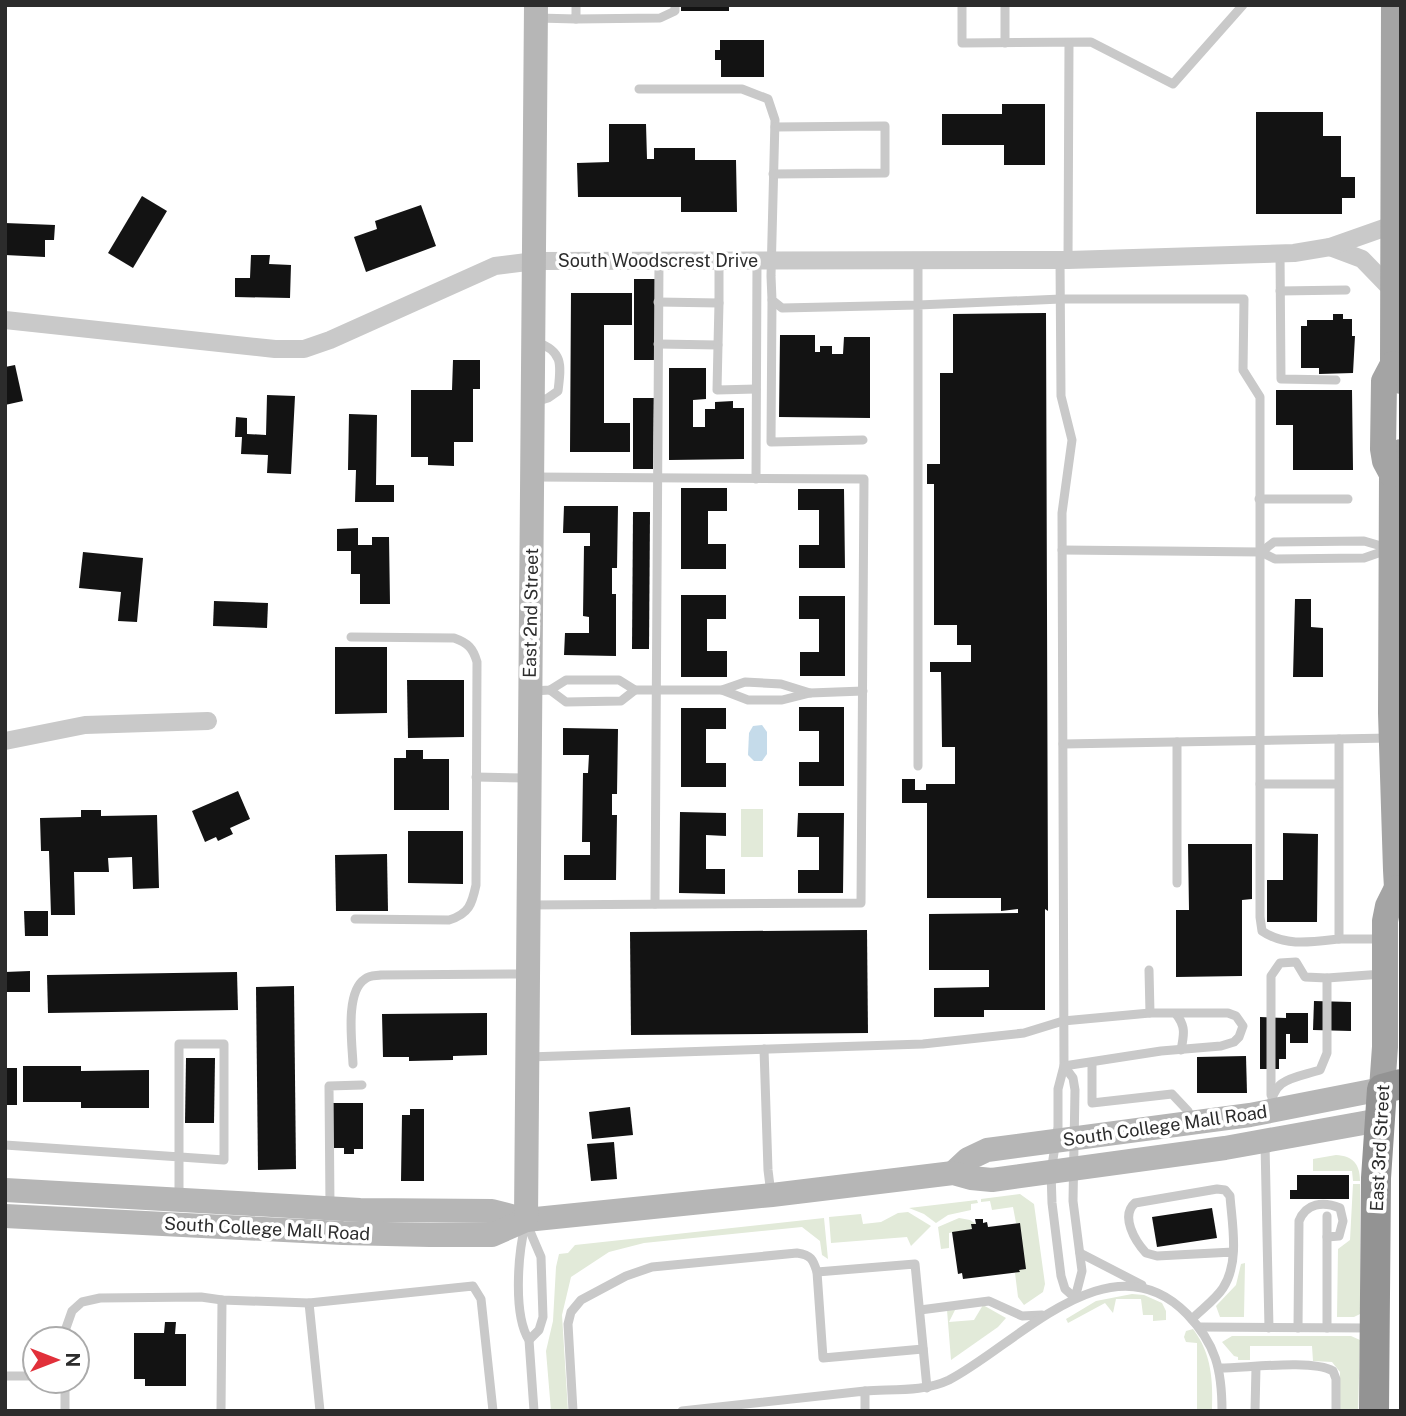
<svg xmlns="http://www.w3.org/2000/svg" width="1406" height="1416" font-family="'Public Sans',sans-serif">
<rect width="100%" height="100%" fill="#fff"/>
<g fill="#e2ead9">
<rect x="741" y="809" width="22" height="48"/>
<path d="M1336,1155c17,1 24,9 24,26h-7l-1,-10h-39v-12z"/>
<polygon points="1353,1184 1360,1184 1360,1314 1354,1317 1337,1317 1338,1249 1350,1240"/>
<polygon points="1020,1194 1034,1204 1045,1284 1043,1292 1024,1305 1018,1297 1015,1273 1019,1272 1020,1223 1016,1223 1013,1207 992,1210 990,1201 981,1202 981,1199"/>
<polygon points="977,1200 978,1203 971,1204 971,1210 948,1215 936,1223 924,1214 909,1208"/>
<polygon points="908,1212 931,1226 911,1246 907,1237 831,1243 829,1217 861,1214 863,1224 881,1222 898,1213"/>
<polygon points="824,1218 828,1259 822,1255 820,1241 802,1227 644,1243 609,1252 571,1277 562,1315 568,1411 551,1411 546,1351 553,1321 556,1267 559,1254 568,1253 575,1245"/>
<polygon points="959,1218 970,1220 976,1224 972,1224 972,1229 949,1233 949,1248 941,1249 938,1227"/>
<polygon points="1245,1263 1244,1317 1220,1317 1216,1306 1236,1285 1241,1264"/>
<polygon points="1132,1294 1144,1295 1162,1303 1166,1311 1166,1320 1153,1321 1153,1315 1143,1315 1141,1299 1116,1299 1113,1313 1105,1303 1068,1323 1066,1319 1096,1301"/>
<polygon points="983,1305 1006,1318 998,1327 951,1360 947,1310 956,1308 949,1322 974,1320"/>
<path d="M1193,1329c19,25 20,52 19,82h-15v-68l-11,-1 -2,-5 2,-6z"/>
<polygon points="1232,1336 1351,1336 1360,1340 1358,1411 1340,1411 1340,1372 1332,1362 1313,1361 1312,1346 1250,1346 1250,1360 1238,1360 1238,1357 1234,1356 1222,1342"/>
</g>
<polygon fill="#c5dbea" points="762,725 767,732 767,754 762,761 754,761 748,755 749,733 753,726"/>
<g fill="#131313">
<rect x="681" y="5" width="48" height="6"/>
<polygon points="720,40 764,40 764,77 721,77 721,60 715,60 715,50 720,50"/>
<polygon points="1002,104 1045,104 1045,165 1004,165 1004,145 942,145 942,114 1002,114"/>
<polygon points="1256,112 1323,112 1323,136 1341,136 1341,177 1355,177 1355,198 1342,198 1342,214 1256,214"/>
<polygon points="609,124 646,124 647,159 654,159 654,148 695,148 695,160 736,160 737,212 681,212 681,197 578,197 577,163 609,162"/>
<polygon points="142,196 167,211 133,268 108,253"/>
<polygon points="421,205 436,246 366,272 354,237 377,229 375,221"/>
<polygon points="5,223 55,225 54,240 45,240 45,257 5,255"/>
<polygon points="251,255 270,255 269,264 291,265 290,298 235,297 235,278 250,278"/>
<rect x="634" y="279" width="21" height="81"/>
<polygon points="571,293 632,293 632,325 604,325 604,423 630,423 630,452 570,452"/>
<polygon points="1046,313 1048,911 1045,909 1045,1010 984,1010 984,1017 934,1017 934,988 989,987 989,970 929,970 929,914 1018,913 1018,909 1001,911 1001,898 927,898 927,803 902,803 902,779 915,779 915,790 926,790 926,784 955,784 955,747 942,747 941,672 930,672 930,662 971,662 971,645 957,645 957,625 934,625 934,484 927,484 927,464 940,464 940,373 953,373 953,314"/>
<polygon points="1333,314 1343,314 1343,319 1352,319 1352,336 1355,336 1353,373 1319,374 1319,368 1301,368 1301,326 1307,326 1307,320 1333,320"/>
<polygon points="780,335 815,335 815,352 820,352 820,346 832,346 832,354 843,354 844,337 870,337 870,418 779,417"/>
<polygon points="453,360 480,360 480,389 473,389 473,442 454,442 454,466 428,465 428,457 411,457 411,390 452,390"/>
<polygon points="15,365 23,401 5,405 5,367"/>
<polygon points="669,368 706,368 706,399 693,400 693,427 705,427 705,409 715,409 715,402 733,401 733,408 744,408 744,459 669,460"/>
<polygon points="1276,390 1352,390 1353,470 1293,470 1293,425 1276,425"/>
<polygon points="267,395 295,396 291,474 267,473 268,455 241,454 242,437 235,437 236,417 247,418 247,434 266,435"/>
<polygon points="633,398 654,398 653,469 633,469"/>
<polygon points="349,414 377,415 376,485 394,485 394,502 355,502 356,470 348,470"/>
<polygon points="681,488 727,488 727,511 708,511 708,544 726,544 726,569 681,569"/>
<polygon points="798,489 844,489 845,568 799,568 799,545 819,545 819,510 798,510"/>
<polygon points="564,506 618,506 617,568 612,568 612,594 616,594 616,656 564,655 565,633 589,633 589,617 583,616 584,546 590,546 590,533 563,533"/>
<polygon points="633,512 650,512 649,649 632,649"/>
<polygon points="358,528 358,545 372,545 372,537 389,537 390,604 360,604 360,574 351,574 351,551 337,551 337,529"/>
<polygon points="83,552 143,558 137,622 118,621 121,592 79,588"/>
<polygon points="681,595 726,595 726,619 707,619 707,651 727,651 727,677 681,677"/>
<polygon points="799,596 845,596 845,676 800,676 800,652 819,652 819,619 799,619"/>
<polygon points="1295,599 1311,599 1311,627 1323,628 1323,677 1293,677"/>
<polygon points="214,601 268,603 267,628 213,626"/>
<polygon points="335,647 387,647 387,713 335,714"/>
<polygon points="407,680 464,680 464,737 408,738"/>
<polygon points="799,707 844,707 844,786 799,786 799,762 819,762 819,731 799,731"/>
<polygon points="681,708 726,708 726,729 706,729 706,763 726,763 726,787 681,787"/>
<polygon points="563,728 618,729 617,794 612,794 612,815 617,815 616,880 564,880 564,855 590,855 590,842 582,842 583,773 588,773 589,755 563,755"/>
<polygon points="406,750 423,750 423,759 449,759 449,810 394,810 394,758 406,758"/>
<polygon points="238,791 250,819 230,828 233,834 218,841 216,837 205,842 192,811"/>
<polygon points="81,810 101,810 101,816 157,815 159,888 133,889 132,857 108,858 109,872 74,872 75,915 51,915 49,851 41,851 40,818 81,817"/>
<polygon points="680,812 726,813 726,836 706,835 706,869 725,869 725,894 679,893"/>
<polygon points="798,813 844,813 843,893 798,893 798,870 819,870 819,837 797,837"/>
<polygon points="408,831 463,831 463,884 408,883"/>
<polygon points="1283,833 1318,834 1317,922 1267,922 1267,880 1283,880"/>
<polygon points="1188,844 1252,844 1252,899 1242,900 1242,976 1176,977 1176,910 1189,910"/>
<polygon points="387,854 388,911 336,911 335,855"/>
<polygon points="24,911 48,911 48,936 25,936"/>
<polygon points="867,930 868,1033 631,1035 630,932"/>
<polygon points="30,971 30,992 5,992 5,972"/>
<polygon points="237,972 238,1010 48,1013 47,975"/>
<polygon points="294,986 296,1169 258,1170 256,987"/>
<polygon points="1314,1001 1351,1002 1351,1031 1313,1030"/>
<polygon points="487,1013 487,1055 453,1056 453,1060 409,1061 409,1057 383,1057 382,1014"/>
<polygon points="1286,1013 1308,1013 1308,1043 1290,1043 1290,1034 1286,1034 1286,1059 1279,1059 1279,1069 1260,1069 1260,1017 1286,1018"/>
<polygon points="1246,1056 1247,1093 1197,1093 1197,1057"/>
<polygon points="186,1058 215,1058 214,1123 185,1123"/>
<polygon points="23,1066 81,1066 81,1071 149,1070 149,1108 81,1108 81,1102 23,1102"/>
<rect x="5" y="1068" width="12" height="37"/>
<polygon points="333,1103 363,1103 363,1149 354,1149 354,1154 344,1154 344,1148 333,1148"/>
<polygon points="630,1107 633,1135 592,1139 589,1112"/>
<polygon points="410,1109 424,1109 424,1181 401,1181 402,1115 410,1115"/>
<polygon points="614,1142 617,1179 591,1181 587,1144"/>
<polygon points="1297,1175 1349,1175 1349,1199 1290,1199 1290,1190 1297,1190"/>
<polygon points="1212,1208 1217,1238 1157,1247 1152,1217"/>
<polygon points="975,1219 983,1219 983,1223 987,1222 988,1227 1020,1223 1026,1269 1019,1270 1020,1272 963,1279 962,1273 958,1274 952,1232 972,1229 971,1224 976,1224"/>
<polygon points="165,1322 176,1322 175,1334 186,1334 186,1386 145,1386 145,1379 134,1379 134,1333 164,1333"/>
</g>
<g fill="none" stroke-linecap="round" stroke-linejoin="round">
<g stroke="#c9c9c9" stroke-width="9">
<polyline points="962,5 962,43 1091,42 1173,84 1243,5"/>
<polyline points="1005,5 1005,43"/>
<polyline points="538,18 576,19 576,5"/>
<polyline points="576,19 660,18 675,11 675,5"/>
<polyline points="639,89 742,89 768,99 775,120 771,276 772,300 782,308 918,305 918,261"/>
<polyline points="773,174 885,173 885,126 775,127"/>
<polyline points="1280,253 1281,379 1336,380"/>
<polyline points="1060,260 1061,396 1072,440 1062,513 1064,1066 1058,1089 1058,1127 1051,1172 1052,1203 1061,1276 1065,1289 1075,1298 1082,1271 1073,1201 1075,1090 1073,1078 1064,1066"/>
<polyline points="1068,260 1069,43"/>
<polyline points="1280,291 1346,290"/>
<polyline points="772,300 771,442 863,440"/>
<polyline points="658,302 719,303 719,261"/>
<polyline points="658,344 718,345 719,303"/>
<polyline points="718,345 717,390 756,389"/>
<path d="M535,402l13,-4 10,-7c3,-25 6,-40 -22,-49"/>
<polyline points="756,479 757,261"/>
<polyline points="1259,499 1348,499"/>
<polyline points="1062,550 1261,552 1275,559 1364,558 1390,549"/>
<polyline points="1261,552 1274,542 1364,541 1388,548"/>
<path d="M351,637l103,1c14,5 19,10 23,24l-1,223c-4,19 -7,29 -27,35l-94,-1"/>
<polyline points="550,690 566,702 621,701 635,690"/>
<polyline points="722,690 748,700 782,700 810,693 863,691"/>
<polyline points="532,691 550,690 566,680 619,680 635,690 722,690 745,682 781,684 810,693"/>
<polyline points="1063,744 1390,738"/>
<path d="M918,766v-461l143,-6h183l-1,71 17,27v520l2,14c23,16 50,11 77,8v-200"/>
<polyline points="476,777 527,778"/>
<polyline points="1260,784 1338,784"/>
<polyline points="1177,883 1177,742"/>
<polyline points="655,904 659,261"/>
<polyline points="529,905 861,903 864,479 534,477"/>
<polyline points="1339,939 1383,939"/>
<polyline points="1149,970 1150,1013"/>
<path d="M1176,1014c10,12 8,21 5,36"/>
<polyline points="764,1049 768,1170 771,1194"/>
<polyline points="528,1057 923,1044 1024,1033 1063,1021 1150,1013 1228,1013 1236,1016 1243,1026 1239,1037 1234,1042 1221,1046 1161,1051 1064,1066"/>
<polyline points="1092,1063 1092,1103 1172,1094 1188,1111 1192,1122"/>
<path d="M353,1064c-1,-22 -8,-72 12,-85 5,-4 10,-3 16,-4l144,-1"/>
<polyline points="1271,1095 1271,976 1280,963 1296,962 1305,977 1327,978"/>
<path d="M1271,1109c0,-31 24,-31 49,-39l7,-17v-75l56,-4"/>
<polyline points="1265,1144 1269,1328"/>
<path d="M5,1145l219,15v-116h-45c0,51 0,102 0,153"/>
<polyline points="330,1207 329,1086 362,1085"/>
<polyline points="1327,1216 1327,1328"/>
<polyline points="526,1222 541,1257 543,1317 539,1330 529,1340"/>
<path d="M525,1226c-7,28 -12,89 4,114l5,71"/>
<polyline points="1080,1253 1142,1285"/>
<polyline points="817,1272 915,1264 927,1388"/>
<polyline points="309,1303 320,1411"/>
<polyline points="920,1310 989,1301 1022,1316 1042,1315"/>
<path d="M1192,1319c10,-10 24,-20 31,-31 17,-26 9,-64 7,-92l-5,-6 -8,-1 -82,14c-15,13 0,38 11,50l11,3 76,-4"/>
<polyline points="1201,1327 1370,1328"/>
<path d="M1298,1328l1,-107c7,-18 24,-20 41,-13l3,13 -4,15 -12,1"/>
<polyline points="65,1339 66,1328 72,1311 82,1302 100,1298 201,1297 222,1300 309,1303 473,1286 481,1299 493,1411"/>
<path d="M1220,1368c27,0 92,-9 113,3l3,8v32"/>
<polyline points="5,1376 35,1376"/>
<polyline points="65,1381 65,1411"/>
<path d="M865,1391c27,-2 59,1 84,-11 68,-35 161,-145 238,-66 29,30 35,56 35,97"/>
<polyline points="221,1411 222,1300"/>
<path d="M573,1411l-5,-87 3,-12 10,-12 45,-24 26,-9 145,-14c14,2 16,6 20,19l6,86 100,-9"/>
<polyline points="682,1411 865,1391 865,1411"/>
<polyline points="1255,1411 1256,1367"/>
</g>
<g stroke="#c9c9c9" stroke-width="18">
<polyline points="1330,247 1362,259 1393,291"/>
<polyline points="5,320 275,349 304,349 330,340 495,266 535,261 1068,260 1294,253 1330,247 1401,222"/>
<polyline points="5,741 85,725 208,721"/>
</g>
<g stroke="#b6b6b6" stroke-width="24">
<polyline points="953,1173 968,1159 987,1150 1250,1115 1382,1089"/>
<polyline points="5,1190 360,1210 492,1211 526,1220"/>
<polyline points="5,1216 343,1233 430,1235 492,1235 526,1220 772,1195 953,1173 971,1178 992,1180 1225,1148 1380,1120"/>
<polyline points="526,1220 536,5"/>
</g>
<g stroke="#a4a4a4" stroke-width="26">
<polyline points="1394,5 1393,364 1401,381"/>
<polyline points="1401,452 1399,462 1392,474 1391,713 1396,870 1397,888 1401,894"/>
<polyline points="1392,474 1385,461 1383,449 1384,381 1393,364"/>
<polyline points="1382,1089 1385,1047 1385,921 1388,906 1397,888"/>
</g>
<polyline stroke="#939393" stroke-width="30" points="1374,1411 1376,1178 1382,1089 1401,1084"/>
</g>
<g text-anchor="middle" stroke-width="7" stroke-linejoin="round" paint-order="stroke">
<g font-size="18" fill="#2c2c2c" stroke="#fff">
<text x="658" y="267">South Woodscrest Drive</text>
<text transform="translate(531 613) rotate(-89)" y="6">East 2nd Street</text>
<text transform="translate(1165 1126) rotate(-8)" y="6">South College Mall Road</text>
<text transform="translate(1380 1148) rotate(-87)" y="6">East 3rd Street</text>
<text transform="translate(267 1229) rotate(3)" y="6">South College Mall Road</text>
</g>
</g>
<rect width="1406" height="1416" fill="none" stroke="#2c2c2c" stroke-width="14"/>
<g transform="translate(56 1360) rotate(90)"><circle r="33" fill="#ffffff" stroke="#ababab" stroke-width="2"/>
<path d="M0-5L12 26L0 18L-12 26Z" fill="#e1303a"/>
<text y="-10" font-size="19" font-weight="bold" text-anchor="middle" fill="#2c2c2c">N</text>
</g>
</svg>
